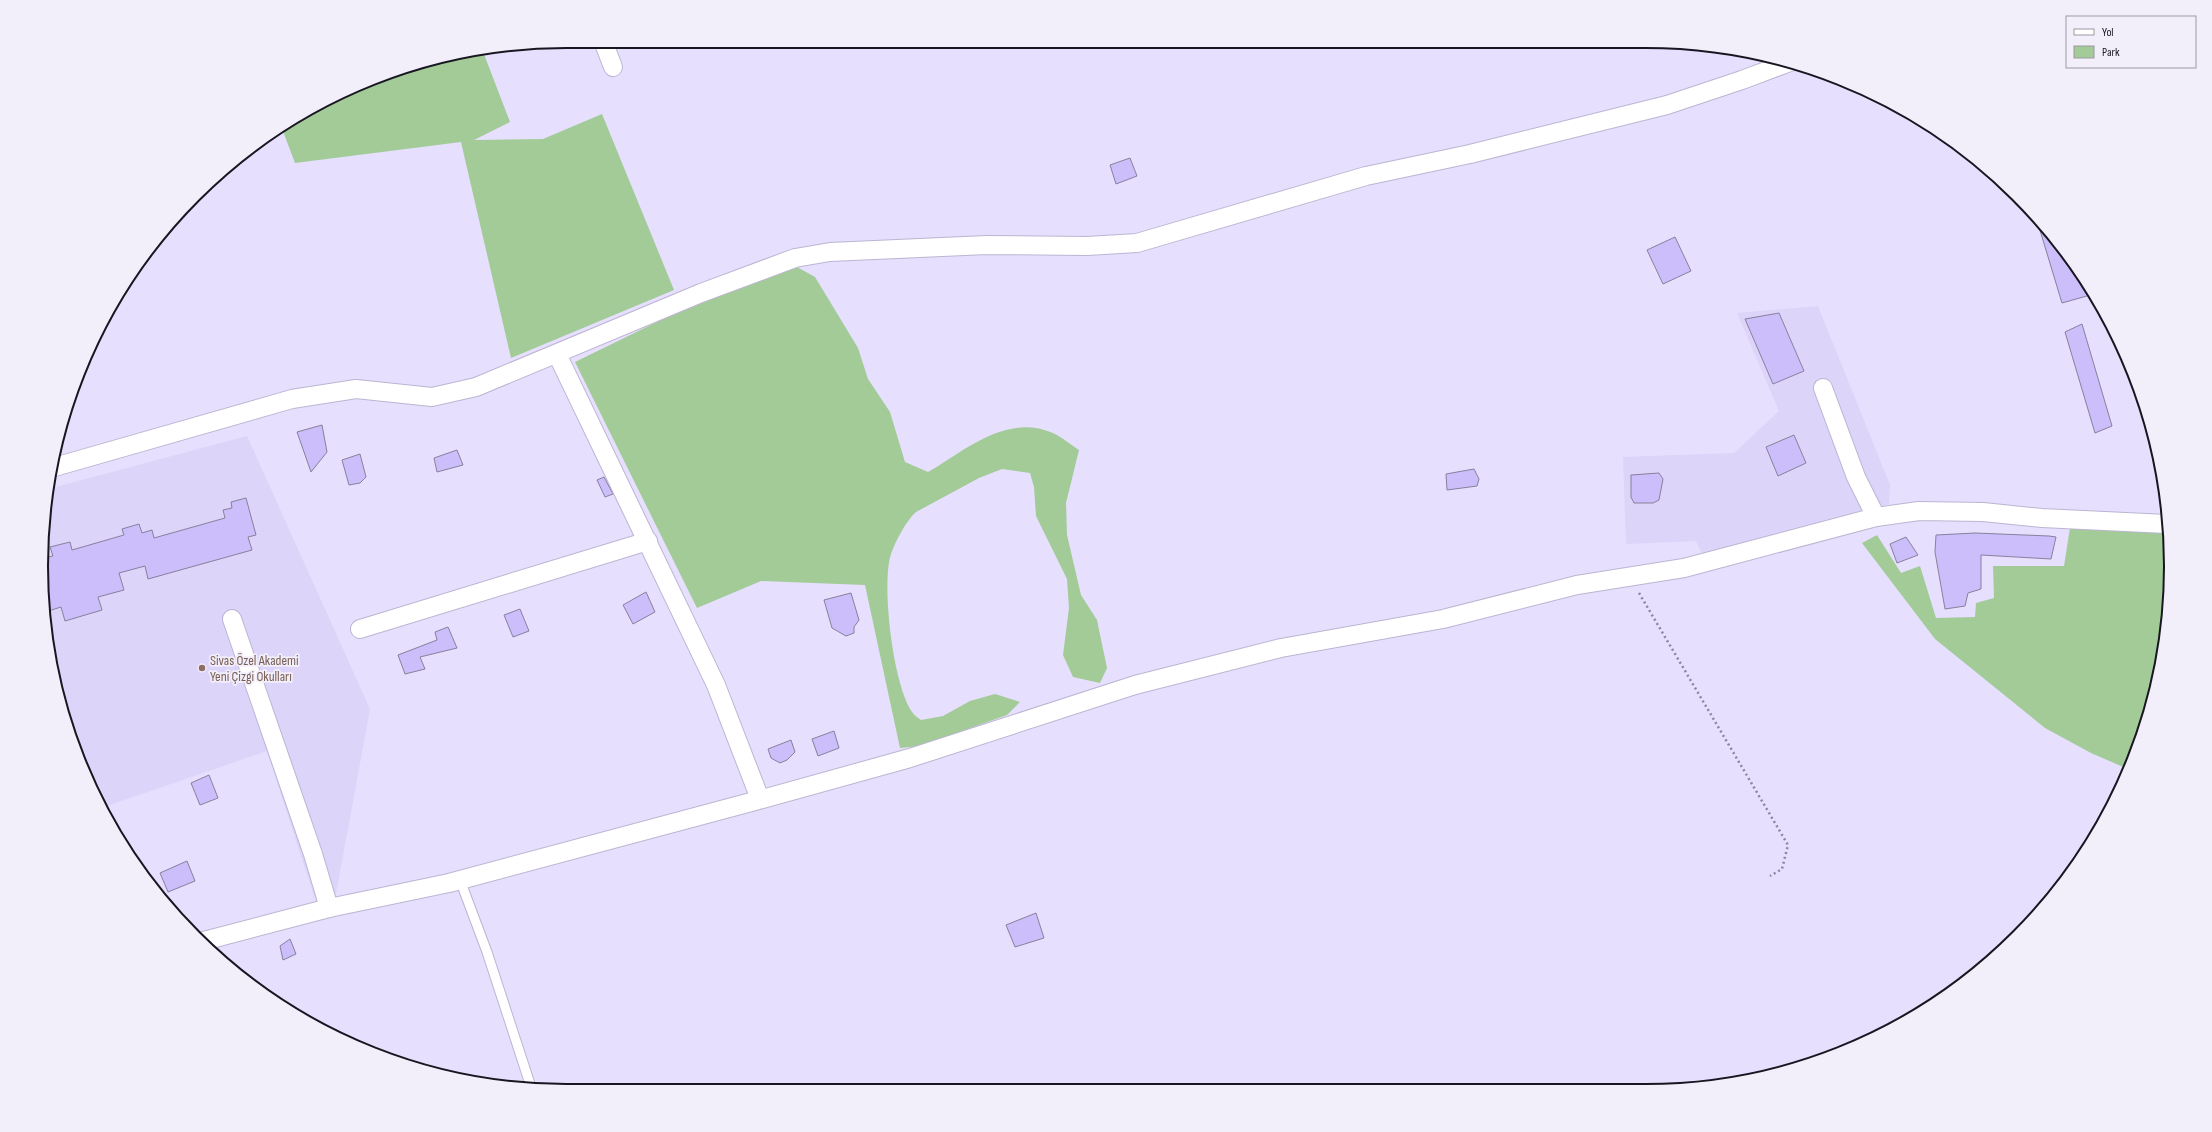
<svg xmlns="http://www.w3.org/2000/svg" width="2212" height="1132" font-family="'Sofia Sans Condensed',sans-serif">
<rect width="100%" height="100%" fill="#e6dffd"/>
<g fill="#dcd4f9">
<polygon points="1818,306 1890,485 1889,504 1703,556 1696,541 1626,544 1623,457 1734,453 1779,411 1737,313"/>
<polygon points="247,436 370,709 336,894 315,899 267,751 101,808 95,798 59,702 45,634 42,532 48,489"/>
</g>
<g fill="#a2cb98">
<path d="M482,49l28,73 -36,18 69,-1 59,-25 72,176 -163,68 -50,-216 -166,21 -14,-37c53,-35 138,-71 201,-77z"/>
<path d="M797,267l18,10 43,71 10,31 22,33 15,50 23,10c38,-22 78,-59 125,-39 9,4 18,12 26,17l-13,53 1,32 14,60 16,25 10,48 -7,15 -27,-6 -10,-22 6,-47 -2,-29 -31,-63 -2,-29 -4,-14 -28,-4 -23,9 -63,34c-10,9 -20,28 -25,42 -10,30 2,131 21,158 2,3 6,6 9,8l22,-4 27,-15 25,-7 25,8 -13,13 -87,31 -20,2 -35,-163 -104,-4 -64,27 -122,-246 88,-43 122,-50z"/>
<polygon points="2070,528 2168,529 2170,600 2153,702 2128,769 2091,753 2045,728 1935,639 1862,543 1877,535 1901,573 1920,566 1936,618 1975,617 1976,603 1994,598 1993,566 2064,566"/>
</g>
<g fill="#ccbdfb" stroke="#87819c">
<polygon points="1130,158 1137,176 1116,184 1110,165"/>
<polygon points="2036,217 2041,220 2094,294 2062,303"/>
<polygon points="1675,237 1691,271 1663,284 1647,250"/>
<polygon points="1779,313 1804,371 1773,384 1745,319"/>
<polygon points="2082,324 2112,426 2095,433 2065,332"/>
<polygon points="322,425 327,452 311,472 297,432"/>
<polygon points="1794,435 1806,463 1778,476 1766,447"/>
<polygon points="457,450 463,465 437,472 434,458"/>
<polygon points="360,454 366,477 360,483 349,485 342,460"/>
<polygon points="1474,469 1479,479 1477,486 1447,490 1446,474"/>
<polygon points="1659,473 1663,479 1659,500 1653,503 1634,503 1631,497 1631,475"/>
<polygon points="604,477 613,494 605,497 597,480"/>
<polygon points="246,498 256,535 248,537 252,550 148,579 145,566 119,573 124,590 98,597 102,610 65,621 61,607 45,612 43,558 53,556 50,547 70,542 72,550 124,535 122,529 139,524 142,533 152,530 154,538 225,518 223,510 232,508 231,502"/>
<polygon points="1975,533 2049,536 2056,537 2051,559 1981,555 1981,589 1968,593 1965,606 1945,609 1935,552 1936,535"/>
<polygon points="1906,537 1918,555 1897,563 1890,544"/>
<polygon points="646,592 655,612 633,624 623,605"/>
<polygon points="851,593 859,620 854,627 854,633 846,636 832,628 824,600"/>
<polygon points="520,609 529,631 513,637 504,615"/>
<polygon points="448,627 457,648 420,657 425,669 405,674 398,655 437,640 435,632"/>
<polygon points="834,731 839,748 818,756 812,739"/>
<polygon points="791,740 795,752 787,760 780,763 771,758 768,749"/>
<polygon points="209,775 218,798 200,805 191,783"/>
<polygon points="187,861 195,881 168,892 160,873"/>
<polygon points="1036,913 1044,938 1015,947 1006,925"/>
<polygon points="290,939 296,954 283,960 280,946"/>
</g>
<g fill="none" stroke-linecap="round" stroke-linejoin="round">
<defs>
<polyline id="service" points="460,880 487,952 532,1090"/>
<g id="minor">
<polyline points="603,41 613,67"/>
<polyline points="557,354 716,685 760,799"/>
<polyline points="1823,388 1856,477 1876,517"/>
<polyline points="51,468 292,399 356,389 432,397 476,387 701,293 795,258 830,252 987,245 1087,246 1137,243 1366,176 1470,154 1667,105 1742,80 1790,62"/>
<polyline points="232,619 313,854 329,908"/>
<polyline points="360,629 648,541"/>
<polyline points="200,942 329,908 449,883 755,801 910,758 1135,685 1281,648 1443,619 1577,585 1684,568 1876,517 1919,511 1983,512 2042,518 2167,524"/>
</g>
</defs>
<use href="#service" stroke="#bcb5d2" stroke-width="11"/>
<use href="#minor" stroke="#bcb5d2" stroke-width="20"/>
<polyline stroke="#8b869b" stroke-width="2.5" stroke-dasharray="2 3" stroke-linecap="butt" points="1639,593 1788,845 1782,869 1770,876"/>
<use href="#service" stroke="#fff" stroke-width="9"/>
<use href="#minor" stroke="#fff" stroke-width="18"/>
</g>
<circle fill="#8d6e63" stroke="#f2effb" stroke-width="1.5" cx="202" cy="668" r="4"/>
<g text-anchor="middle" stroke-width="3.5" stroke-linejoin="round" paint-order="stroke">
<g font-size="14" fill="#785e54" stroke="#f2effb" text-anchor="start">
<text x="210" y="665">Sivas Özel Akademi<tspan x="210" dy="16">Yeni Çizgi Okulları</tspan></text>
</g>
</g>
<path d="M0 0H2212V1132H0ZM566 48H1646A518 518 0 0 1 2164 566V566A518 518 0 0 1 1646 1084H566A518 518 0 0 1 48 566V566A518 518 0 0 1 566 48Z" fill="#f2effb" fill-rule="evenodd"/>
<path fill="none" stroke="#181620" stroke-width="2" d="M566 48H1646A518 518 0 0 1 2164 566V566A518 518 0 0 1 1646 1084H566A518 518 0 0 1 48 566V566A518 518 0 0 1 566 48Z"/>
<rect x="2066" y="16" width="130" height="52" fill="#f2effb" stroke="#9b98a3"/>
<rect x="2074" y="29" width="20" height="6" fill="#ffffff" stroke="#9b98a3"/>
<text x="2102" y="36" font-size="12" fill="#181620">Yol</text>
<rect x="2074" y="46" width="20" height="12" fill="#a2cb98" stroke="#9b98a3"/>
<text x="2102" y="56" font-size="12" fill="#181620">Park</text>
</svg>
